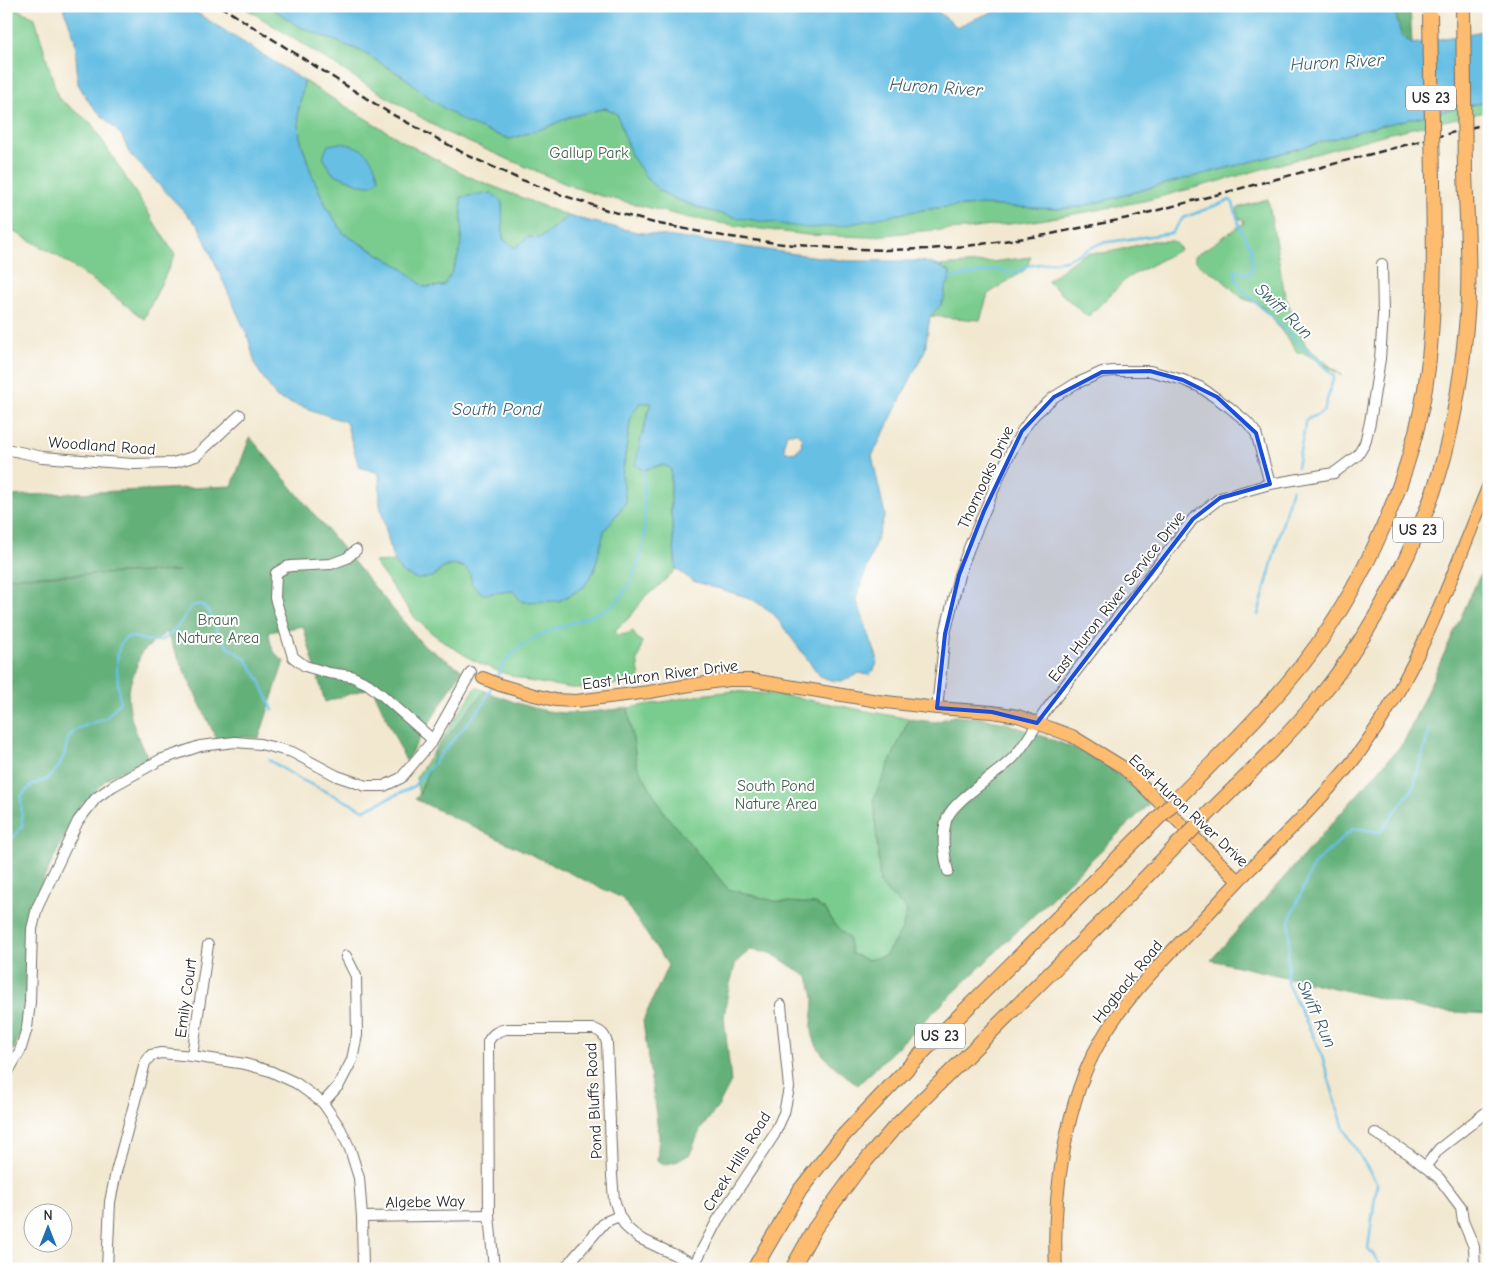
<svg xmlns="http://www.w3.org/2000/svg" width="1495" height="1275" font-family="'Comic Neue',sans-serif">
<rect width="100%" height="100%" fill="#fff"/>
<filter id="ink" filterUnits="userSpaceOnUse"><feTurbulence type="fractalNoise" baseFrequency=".02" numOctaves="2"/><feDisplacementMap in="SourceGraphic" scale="10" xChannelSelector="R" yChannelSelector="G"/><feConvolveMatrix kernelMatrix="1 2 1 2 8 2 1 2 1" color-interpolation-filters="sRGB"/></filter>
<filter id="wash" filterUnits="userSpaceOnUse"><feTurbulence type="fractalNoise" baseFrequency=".0096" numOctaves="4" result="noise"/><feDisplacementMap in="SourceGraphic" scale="20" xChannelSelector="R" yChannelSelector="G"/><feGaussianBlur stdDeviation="1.12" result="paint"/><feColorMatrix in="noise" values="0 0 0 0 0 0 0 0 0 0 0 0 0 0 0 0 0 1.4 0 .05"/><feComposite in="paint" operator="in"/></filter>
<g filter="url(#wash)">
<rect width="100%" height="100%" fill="#f2e8d0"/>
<g fill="#7acc8e" stroke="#527c5c">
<polygon points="6,6 11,6 35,18 58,98 91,123 175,255 144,319 101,286 56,255 6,227"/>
<polygon points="242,6 273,6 300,27 361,51 407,79 433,101 487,131 510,139 550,126 569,117 606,108 617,114 624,133 660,191 673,198 702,209 909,212 945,207 981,205 1055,209 1081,207 1157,186 1262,159 1370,128 1489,101 1489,111 1386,134 1220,181 1148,200 1092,211 1034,221 967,229 920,231 868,237 807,235 738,226 690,218 598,195 573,187 447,133 367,85"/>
<polygon points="304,81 409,145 472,178 568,216 540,238 528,237 515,248 503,239 502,202 492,193 462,197 461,249 452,273 443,286 424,287 401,267 344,234 327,208 312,175 300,138 298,112"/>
<polygon points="1268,199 1285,296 1306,346 1342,376 1306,354 1298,353 1262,305 1242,298 1218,276 1202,267 1195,260 1195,256 1244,223 1243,220 1239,219 1237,208"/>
<polygon points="1153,241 1173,241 1181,249 1127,278 1088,317 1047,281 1080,256 1087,253 1103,253 1119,250"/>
<polygon points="1031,257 1025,270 988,294 980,320 930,316 940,306 944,299 945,289 949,282 950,272 939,266 991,262"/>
<path d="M640,403h11l-11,39 3,28 19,-5 9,3v44l5,57 -19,19 -11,7 -15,21 -16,14 2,5 9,-1 7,-3 3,6 6,5 -3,16h-2l3,22 -47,8h-22l-43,-7 -33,-11 -22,-10 -21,-13 -19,-13 -18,-16 -41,-56 22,-1 5,11 31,5c13,-11 17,-14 34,-9l4,5 2,12 41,6 46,10 25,-14 10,-16 10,-40 22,-29 -4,-26 9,-60z"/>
<polygon points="476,687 485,691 436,750 419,795 416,778"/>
<polygon points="734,691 788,696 909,719 874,798 880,885 907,910 902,930 885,956 867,960 852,954 848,937 833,923 826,910 815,904 774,901 728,889 665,814 637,765 628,708 708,694"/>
</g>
<g fill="#63b079" stroke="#476e52">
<polygon points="1393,6 1410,6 1412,44 1401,35"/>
<path d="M250,437l172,207 40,26 -56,91 -34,-74 -47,15 -22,-76 -34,6c1,13 4,22 15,29l-25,77 -15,-1 -27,3 -51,-108 -25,21 -13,38 1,13 2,14 10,27 8,13 -40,19 -30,30 -34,69 -15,41 -3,15 -1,67 -1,17 -5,20 -14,28v-486l173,-7 -173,6v-81l226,-10z"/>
<polygon points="1489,555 1489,1014 1435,1011 1211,960 1404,742"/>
<path d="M485,691c26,10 53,21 81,22 21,0 41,-3 62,-5l9,57 28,49 63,75 46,12 41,3 11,6 7,13 15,14 4,17 15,6 18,-4 17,-26 5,-20 -27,-25 -6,-87 35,-79 26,3 19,-6 27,2 25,5 50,18 22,9 30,16 29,24 12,14 -291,281c-16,-13 -40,-28 -45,-49 -3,-12 1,-24 1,-36 0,-8 -4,-16 -6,-23l-37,-24 -21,-3 -14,12 -8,29 -4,26 7,65 -13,25 -18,23 -10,24 -12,7 -15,4 -6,-5 2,-23 -16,-116 25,-56 -46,-67 -207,-99 4,-4 17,-45z"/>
</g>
<g fill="#67bfe4" stroke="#497588" fill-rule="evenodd">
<path d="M63,6h123l118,75 -6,31 2,26 12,37 15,33 17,26 57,33 23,20 19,-1c22,-30 19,-54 18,-89l31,-4 10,9 1,37 12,9 13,-11 12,1 28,-22 68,16 211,29h75l17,5 11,6 -1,10 -4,7 -1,10 -4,7 -10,10 -5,34 -53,106 13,59 -29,84 21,58c0,9 -2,12 -8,18l-10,-2c-15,10 -22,10 -39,3l-48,-64 -22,-14 -57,-17 -17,-12 -5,-57v-44l-9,-3 -19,5 -8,-5 5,-23 11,-39h-11l-9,13 -9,59 4,27 -22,29 -10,40 -10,16 -25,14 -37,1 -9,-11 -30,3 -11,-9 -2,-11 -4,-6 -11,-4 -11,3 -12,10 -15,2 -16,-7 -9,-17 -12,-50 -1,-32 -20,-6 -13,-45 -69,-24 -21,-31 -8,-30 -49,-110 -70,-74 -7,-17 -31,-31 -13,-21 -3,-44zM787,433h10l5,5 -1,9 -7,6 -9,-2 -1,-8z"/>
<path d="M269,6h662l26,21c12,-6 42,-19 56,-20 14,-1 28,2 43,-1h337l8,29 11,9 77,-14v71l-119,27 -108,31 -105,27 -76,21 -26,2 -74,-4 -36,2 -36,5 -68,14 -34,2 -74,-11 -31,-8 -29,-11 -13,-7 -12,-11 -17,-25 -14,-41 -11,-6 -37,9 -19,9 -40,13 -23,-8 -22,-9 -32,-21 -26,-22 -46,-28 -61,-24z"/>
<path d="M340,143c25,4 32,11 39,36l-6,6h-12l-29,-12 -9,-16 5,-12z"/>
</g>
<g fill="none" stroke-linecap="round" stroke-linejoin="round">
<g stroke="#67bfe4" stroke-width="2.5">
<path d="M950,278l47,-8 17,3 13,-7 39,-6 35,-17 71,-10 11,-15 47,-18 3,3 7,25 11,20 1,17 -2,9 -6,-1 -6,-3 -3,1c0,9 4,15 10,21l89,84 -10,35 -18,9 -9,47"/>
<polyline points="1258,615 1292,488"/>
<polyline points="496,679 505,661 525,643 545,633 603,611 618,601 628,586 639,561 645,536 643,470"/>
<polyline points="269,760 298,778 364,810 413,787 482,706 492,686"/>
<path d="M6,846l16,-20 -1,-30 11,-11 15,-6 11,-11 7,-15 3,-14 5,-7 6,-4 27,-10 14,-16c-1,-12 -10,-64 10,-65 10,0 19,7 31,3 14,-5 22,-23 31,-34l9,-2 9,9 8,20 10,14 18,12 13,20 14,31"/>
<polyline points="1384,1269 1368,1248 1377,1184 1344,1129 1320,1050 1287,983 1290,919 1314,864 1354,828 1380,832 1413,788 1430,728"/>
</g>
</g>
</g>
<g filter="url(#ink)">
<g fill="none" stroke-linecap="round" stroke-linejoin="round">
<defs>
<g id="minor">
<polyline points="6,449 43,457 133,464 173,463 196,456 240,415"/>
<polyline points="356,550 347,558 331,564 291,566 286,567 276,573 275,598 293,657 305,666 329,673 351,676 368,684 382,695 433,740"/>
<polyline points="937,708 945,634 959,575 969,548 1004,465 1022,431 1034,415 1054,397 1075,384 1089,378 1102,372 1114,371 1150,371 1183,380 1200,387 1229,407 1247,422 1256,433 1270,484"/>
<path d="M948,871c-4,-17 -7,-35 -1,-53 8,-19 49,-43 65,-59 14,-14 23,-33 35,-50l146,-190 27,-21 50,-14 64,-11 24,-18 7,-12 5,-21 10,-63 3,-43 -1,-52"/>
<polyline points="192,1056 208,945"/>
<polyline points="6,1075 20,1051 27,1028 30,1002 32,929 37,908 78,821 96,798 113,786 160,760 200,746 235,742 260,744 292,752 337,776 366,786 384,786 401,778 433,740 471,672"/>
<polyline points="323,1103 339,1085 352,1060 357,1035 356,976 346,956"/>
<polyline points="1375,1133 1409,1154 1439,1178 1461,1207 1463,1221 1474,1247 1475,1269"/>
<polyline points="1425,1167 1439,1149 1489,1110"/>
<polyline points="362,1217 489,1215"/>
<polyline points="107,1269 110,1202 116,1172 145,1063 151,1055 161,1053 192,1056 245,1064 270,1071 296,1083 323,1103 340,1128 350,1149 359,1178 362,1217 363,1269"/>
<path d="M494,1269l-5,-54 -1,-173c4,-8 9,-11 18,-13h88c8,3 11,6 13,14l5,133 2,23 5,16 7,12 13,11 55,26"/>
<polyline points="564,1269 605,1222 619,1216"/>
<polyline points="692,1269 717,1221 774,1135 784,1113 789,1088 781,1005"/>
</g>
<g id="major">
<polyline points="483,678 500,685 534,695 555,700 576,701 649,692 690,685 729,680 752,680 878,701 937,708 992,712 1018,716 1072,736 1121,766 1140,783 1238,881"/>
<path d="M1056,1269c-4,-69 9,-169 45,-229 23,-40 57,-74 88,-107 18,-17 34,-36 51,-54 38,-38 78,-75 112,-117 64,-82 98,-182 137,-277"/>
</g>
<g id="highway">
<path d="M1180,796c37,-38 75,-74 109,-115 75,-88 132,-218 141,-333 5,-56 4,-111 3,-167"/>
<path d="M1203,819c38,-38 78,-75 112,-116 51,-62 91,-135 118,-210 18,-52 28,-111 33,-166 5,-51 1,-103 -1,-154"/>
<polyline points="754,1269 800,1190 840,1139 921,1054 1153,823"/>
<polyline points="792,1269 815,1228 857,1171 894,1128 1115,909 1176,846"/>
</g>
</defs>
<use href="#minor" stroke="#716d65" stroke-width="12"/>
<use href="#major" stroke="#716d65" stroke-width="14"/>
<use href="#highway" stroke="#716d65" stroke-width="16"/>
<use href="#minor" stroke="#fff" stroke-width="10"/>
<use href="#major" stroke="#febc70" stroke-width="12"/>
<use href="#highway" stroke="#febc70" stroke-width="14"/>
<polyline stroke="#2b2b2b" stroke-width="2.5" stroke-dasharray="8 4" stroke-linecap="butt" points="220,6 388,112 469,156 517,178 559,194 607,210 654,223 723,236 783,244 837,248 886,250 928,249 967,246 1046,235 1128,218 1489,123"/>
<defs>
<g id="highway-bridge">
<polyline points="1463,6 1465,173"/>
<polyline points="1430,15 1433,181"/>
<polyline points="1153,823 1180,796"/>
<polyline points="1176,846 1203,819"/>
</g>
</defs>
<use href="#highway-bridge" stroke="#716d65" stroke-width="16" stroke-linecap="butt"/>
<use href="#highway-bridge" stroke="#febc70" stroke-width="14"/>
</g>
</g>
<path fill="#1d4ed8" fill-opacity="0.2" stroke="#1d4ed8" stroke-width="4" stroke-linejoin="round" d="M1150,371l33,9 34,17 39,36 14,51 -50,14 -27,21 -156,204 -45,-11 -55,-4 8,-74 14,-59 25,-64 38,-80 32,-34 48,-25z"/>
<g text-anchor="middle" stroke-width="4" stroke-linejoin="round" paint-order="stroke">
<g fill="#fff" stroke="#6b6b6b" stroke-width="1">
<rect x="1406" y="85.5" width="50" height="25" rx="4"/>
<rect x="1393" y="517.5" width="50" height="25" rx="4"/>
<rect x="915" y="1023.5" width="50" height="25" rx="4"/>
</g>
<g font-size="15" font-weight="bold" fill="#2b2b2b">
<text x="1431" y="103">US 23</text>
<text x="1418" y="535">US 23</text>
<text x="940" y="1041">US 23</text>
</g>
<g font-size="16" fill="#47634e" stroke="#fff">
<text x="589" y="158">Gallup Park</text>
<text x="218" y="625">Braun<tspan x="218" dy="18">Nature Area</tspan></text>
<text x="776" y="791">South Pond<tspan x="776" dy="18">Nature Area</tspan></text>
</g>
<g font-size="16" fill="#2b2b2b" stroke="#fff">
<text transform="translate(102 445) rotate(4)" y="6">Woodland Road</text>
<text transform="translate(985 477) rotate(-65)" y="6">Thornoaks Drive</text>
<text transform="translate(1116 596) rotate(-52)" y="6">East Huron River Service Drive</text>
<text transform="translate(660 674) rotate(-7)" y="6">East Huron River Drive</text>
<text transform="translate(1189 810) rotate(43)" y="6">East Huron River Drive</text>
<text transform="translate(1127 981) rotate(-51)" y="6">Hogback Road</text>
<text transform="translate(185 998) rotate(-82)" y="6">Emily Court</text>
<text transform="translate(593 1101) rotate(-93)" y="6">Pond Bluffs Road</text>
<text transform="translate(736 1161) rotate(-58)" y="6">Creek Hills Road</text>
<text transform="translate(425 1201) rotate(-1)" y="6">Algebe Way</text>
</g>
<g font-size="18" font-style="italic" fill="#405f6c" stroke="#fff">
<text transform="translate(1337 62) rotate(-3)" y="6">Huron River</text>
<text transform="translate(936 87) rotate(4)" y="6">Huron River</text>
<text transform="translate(1284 311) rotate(44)" y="6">Swift Run</text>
<text x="497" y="415">South Pond</text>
<text transform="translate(1317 1014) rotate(66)" y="6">Swift Run</text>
</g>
</g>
<rect width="1495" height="1275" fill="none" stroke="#fff" stroke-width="25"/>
<g transform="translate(48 1228)"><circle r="24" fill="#ffffff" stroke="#aaaaaa"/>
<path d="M0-4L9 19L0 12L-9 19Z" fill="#1f6fb2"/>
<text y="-8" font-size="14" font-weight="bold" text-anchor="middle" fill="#2b2b2b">N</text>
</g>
</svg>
